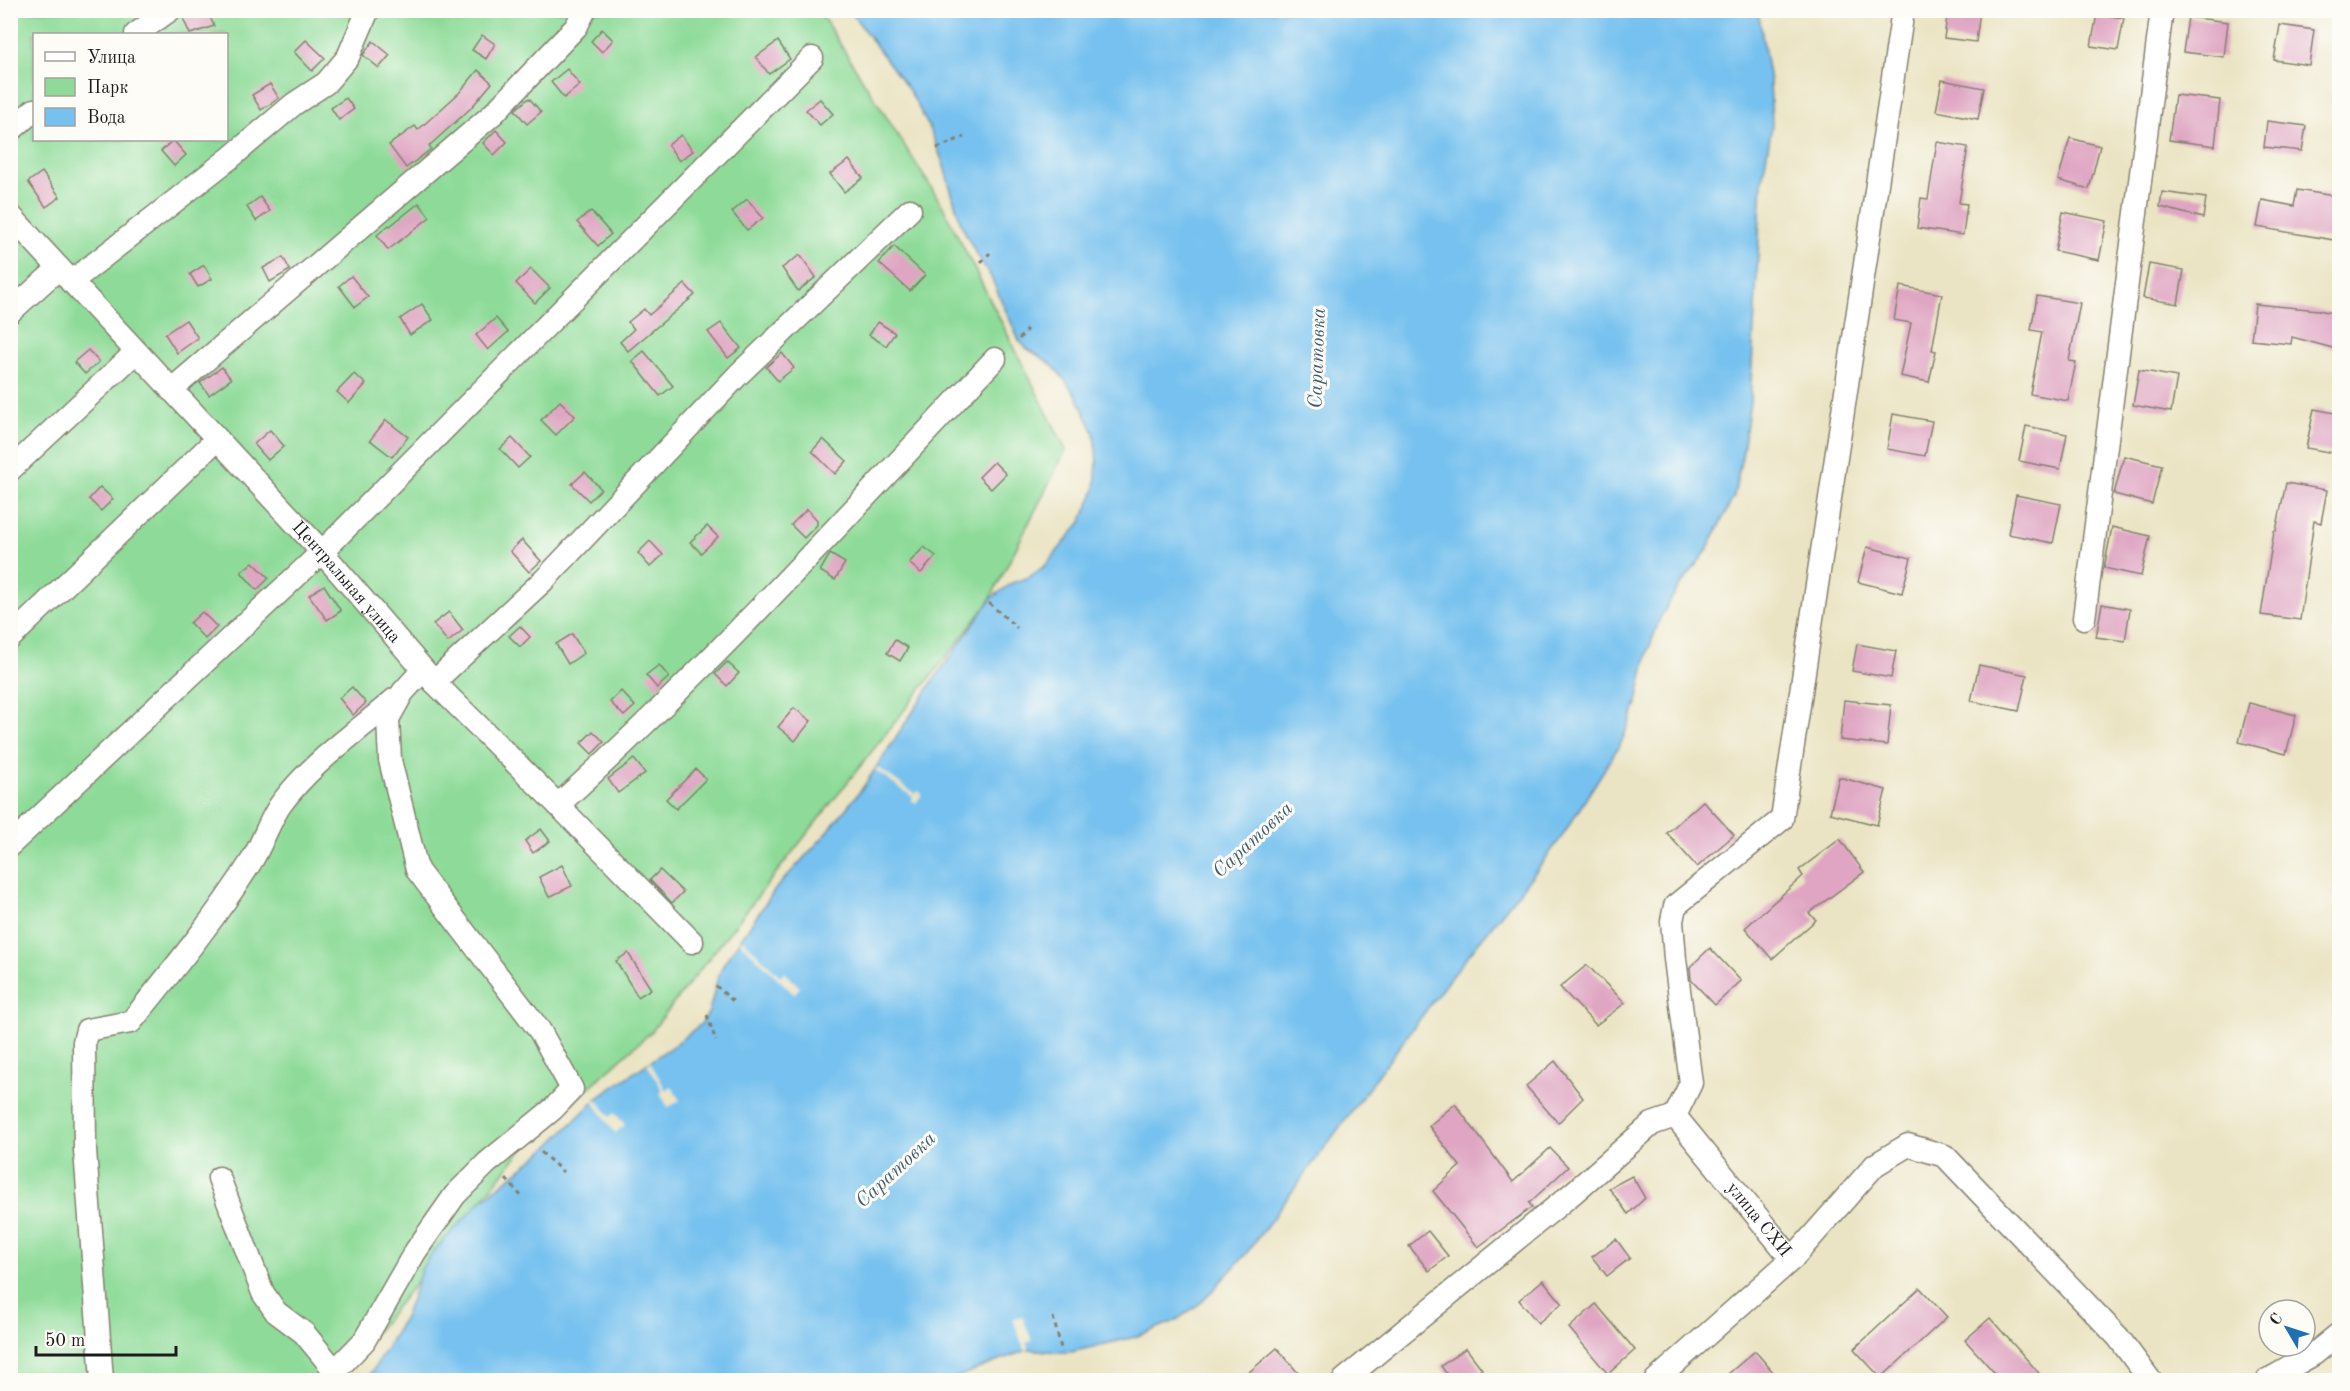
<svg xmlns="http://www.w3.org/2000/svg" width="2350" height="1391" font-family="'Old Standard TT',serif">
<rect width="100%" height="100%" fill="#fdfcf7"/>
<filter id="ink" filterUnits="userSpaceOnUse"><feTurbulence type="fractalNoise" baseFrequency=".0167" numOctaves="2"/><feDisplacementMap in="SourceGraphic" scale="12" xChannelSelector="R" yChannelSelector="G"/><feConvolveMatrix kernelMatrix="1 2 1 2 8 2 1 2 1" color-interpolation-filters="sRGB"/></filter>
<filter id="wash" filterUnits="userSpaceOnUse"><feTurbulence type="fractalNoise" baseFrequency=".008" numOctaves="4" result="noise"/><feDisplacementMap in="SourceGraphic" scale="24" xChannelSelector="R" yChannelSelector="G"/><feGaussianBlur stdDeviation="1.35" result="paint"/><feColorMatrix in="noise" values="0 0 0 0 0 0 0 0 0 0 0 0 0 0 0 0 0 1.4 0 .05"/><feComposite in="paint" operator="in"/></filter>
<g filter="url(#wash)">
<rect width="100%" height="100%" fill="#ebe4c4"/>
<path fill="#8edb99" stroke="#557c5a" stroke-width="1.5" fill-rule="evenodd" d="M10,11h809l122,192 125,247 -79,155 -336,427 -124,111 -46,58 -48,51 -10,14 -5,14 -81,100h-326zM34,34h192v106h-192z"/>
<polygon fill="#76c1ef" stroke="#496e86" stroke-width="1.5" points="850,11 1758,11 1770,81 1772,125 1762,181 1750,401 1743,451 1734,496 1706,552 1676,591 1660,618 1647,654 1636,707 1621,743 1563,835 1540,866 1450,978 1246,1254 1202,1302 1175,1321 1135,1337 1071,1352 1056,1352 1029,1349 950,1380 365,1380 372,1372 404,1318 423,1266 433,1252 481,1201 549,1146 596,1099 674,1045 701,1024 709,1012 718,977 724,963 777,887 825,835 864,786 933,681 993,597 1012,583 1029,577 1046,565 1081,522 1095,490 1097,461 1094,433 1076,395 1060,374 1050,363 1026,348 1019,340 990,275 973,248 961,224 943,163 930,129 909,90"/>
<g fill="#ebe4c4">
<polygon points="877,767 915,794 918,791 922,794 916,803 911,800 913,797 875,770"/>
<polygon points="742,939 780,976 784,972 800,987 794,994 740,942"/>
<polygon points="650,1062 666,1090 672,1087 680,1101 668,1107 660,1093 663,1091 647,1064"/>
<polygon points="596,1099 610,1117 615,1113 625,1125 615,1133 593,1101"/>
<polygon points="1022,1316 1032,1341 1026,1343 1029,1349 1025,1351 1013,1319"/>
</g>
<g id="blocks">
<g fill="#dfa5c2">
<polygon points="201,10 207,10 214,26 190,34 183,18"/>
<polygon points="1948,10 1980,10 1976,42 1944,38"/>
<polygon points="2097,14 2124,18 2118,50 2091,46"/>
<polygon points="2188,17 2228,22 2224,57 2183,52"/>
<polygon points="2280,25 2314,30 2309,65 2274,60"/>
<polygon points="602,29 613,40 602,52 591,41"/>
<polygon points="482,35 495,44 486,59 472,50"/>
<polygon points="306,40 325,58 312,71 294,52"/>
<polygon points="373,41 390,55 379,68 363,55"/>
<polygon points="778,41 790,59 769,74 756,57"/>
<polygon points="567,69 580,85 564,98 551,82"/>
<polygon points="478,70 492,83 471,108 429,146 431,149 406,168 389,145 415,126 418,130 459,93"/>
<polygon points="1942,80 1984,88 1978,119 1936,111"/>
<polygon points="270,84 279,98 261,110 252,95"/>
<polygon points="2175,95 2220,100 2215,146 2169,140"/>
<polygon points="346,98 354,109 339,120 331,108"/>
<polygon points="529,98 541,112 527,124 515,110"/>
<polygon points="820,99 833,114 820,125 806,110"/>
<polygon points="2267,121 2306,126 2302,151 2264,147"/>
<polygon points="496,130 507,142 494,155 483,143"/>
<polygon points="681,135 693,151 679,161 668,145"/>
<polygon points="2070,138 2100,146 2089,189 2058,180"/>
<polygon points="173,140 186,155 174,166 161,151"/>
<polygon points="1937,142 1968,147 1959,203 1967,204 1963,235 1917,228 1921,198 1928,199"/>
<polygon points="849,160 863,178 844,192 830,174"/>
<polygon points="42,172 60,197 46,207 28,182"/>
<polygon points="2297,190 2340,197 2340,241 2257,227 2262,200 2294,206"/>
<polygon points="2162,192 2206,198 2203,218 2160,207"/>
<polygon points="260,197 270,211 256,221 247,207"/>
<polygon points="747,199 763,218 747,230 732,212"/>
<polygon points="419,203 430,217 388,250 377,235 389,225 390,226"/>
<polygon points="591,211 611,234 598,246 577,222"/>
<polygon points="2063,212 2107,221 2099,260 2055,251"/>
<polygon points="894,246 925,275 910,291 879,263"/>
<polygon points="800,255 816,277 798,291 782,268"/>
<polygon points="283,257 290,270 270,282 263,268"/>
<polygon points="2149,264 2184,270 2178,304 2143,298"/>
<polygon points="204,265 212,279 198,287 190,274"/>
<polygon points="531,269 550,288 535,303 516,283"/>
<polygon points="351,276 368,297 355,307 339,286"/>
<polygon points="685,284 695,295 628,351 620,342 634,329 628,322 644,309 649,315"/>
<polygon points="1900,286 1942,294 1932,350 1936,351 1929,382 1900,376 1911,323 1894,320"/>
<polygon points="2037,296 2080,303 2069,361 2076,362 2068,401 2030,394 2042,332 2031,330"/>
<polygon points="422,304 433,320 410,335 400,319"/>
<polygon points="2255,304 2319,310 2340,315 2340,350 2292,337 2291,344 2251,340"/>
<polygon points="496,318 508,332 488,350 476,335"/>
<polygon points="186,320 198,338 177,353 165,334"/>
<polygon points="878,322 895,333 886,346 869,335"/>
<polygon points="721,323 741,348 728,358 708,332"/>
<polygon points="88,350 99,362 85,374 74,362"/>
<polygon points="644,351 673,386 660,396 632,361"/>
<polygon points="782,353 794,368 778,381 766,367"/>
<polygon points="222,367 231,379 209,395 200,383"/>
<polygon points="2139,370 2177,377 2171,412 2133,405"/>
<polygon points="354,374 366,384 349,403 337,392"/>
<polygon points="560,401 575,416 556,435 541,420"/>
<polygon points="2314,409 2340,414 2340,454 2306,448"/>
<polygon points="1893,414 1932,421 1925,456 1887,449"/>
<polygon points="386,420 408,437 392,457 370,440"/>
<polygon points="2026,426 2067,434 2060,469 2019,461"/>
<polygon points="270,430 284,446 268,460 254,444"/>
<polygon points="512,438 530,457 518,468 500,449"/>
<polygon points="823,439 847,461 835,474 812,451"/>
<polygon points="2124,456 2162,465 2152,504 2114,494"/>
<polygon points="994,462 1006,474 991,489 979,477"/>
<polygon points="585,472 601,489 589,501 572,484"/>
<polygon points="2286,483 2327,490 2321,523 2314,521 2300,620 2261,615 2274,531 2276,531"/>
<polygon points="100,487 113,499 101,511 89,499"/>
<polygon points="2016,495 2061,504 2053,543 2008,534"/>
<polygon points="807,509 817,520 817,525 804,538 791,525"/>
<polygon points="707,526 718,537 701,553 690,542"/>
<polygon points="2112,527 2150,536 2141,576 2104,568"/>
<polygon points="522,540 541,561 529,572 510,551"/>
<polygon points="650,541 663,555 650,567 638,553"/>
<polygon points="924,547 936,556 921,573 909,563"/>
<polygon points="1867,547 1911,558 1902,593 1858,582"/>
<polygon points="830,554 845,563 835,580 820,571"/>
<polygon points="253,562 269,578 257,590 241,572"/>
<polygon points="324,585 341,611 327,620 309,595"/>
<polygon points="2102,604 2130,609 2125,641 2096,637"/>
<polygon points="202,612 217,627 205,639 190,623"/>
<polygon points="449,612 463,630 448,642 433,624"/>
<polygon points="520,626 530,637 520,647 509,636"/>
<polygon points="572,634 584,653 568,664 556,644"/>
<polygon points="895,640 908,648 900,661 887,653"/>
<polygon points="1857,644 1896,651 1891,678 1852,671"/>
<polygon points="727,662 739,673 727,686 715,674"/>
<polygon points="659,665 669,677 657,688 646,675"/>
<polygon points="1979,665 2027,675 2019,711 1971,701"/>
<polygon points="352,687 366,703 353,715 339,698"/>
<polygon points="621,691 635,706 624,716 610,702"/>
<polygon points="1844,700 1891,705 1887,745 1840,740"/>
<polygon points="2249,703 2296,715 2286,754 2239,742"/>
<polygon points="794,708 811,721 795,741 778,727"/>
<polygon points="593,731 604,742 592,754 581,743"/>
<polygon points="634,759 645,773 618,793 608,779"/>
<polygon points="696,769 706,779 676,809 666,799"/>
<polygon points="1839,777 1886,790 1877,825 1830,813"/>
<polygon points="1703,801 1734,835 1697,867 1667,833"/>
<polygon points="541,829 550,841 533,853 525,841"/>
<polygon points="1840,839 1864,872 1809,913 1816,920 1772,959 1745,928 1803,876 1799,870"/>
<polygon points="562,865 572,886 549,897 539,877"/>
<polygon points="660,870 683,892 672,903 650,880"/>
<polygon points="1710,948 1741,981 1715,1005 1691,980 1690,967"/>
<polygon points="628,953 651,989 638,997 616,961"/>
<polygon points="1587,965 1625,1003 1596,1025 1560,987"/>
<polygon points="1555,1061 1583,1098 1558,1123 1526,1086"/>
<polygon points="1455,1104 1513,1182 1550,1148 1568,1167 1529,1203 1532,1207 1478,1247 1433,1191 1460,1166 1429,1126"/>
<polygon points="1632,1176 1645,1198 1628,1214 1609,1188"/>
<polygon points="1428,1231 1448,1256 1429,1271 1409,1246"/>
<polygon points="1616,1239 1630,1258 1607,1276 1592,1257"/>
<polygon points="1543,1280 1562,1303 1538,1323 1519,1300"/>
<polygon points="1920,1288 1947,1317 1881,1378 1854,1349"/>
<polygon points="1596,1304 1635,1350 1608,1374 1569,1328"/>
<polygon points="1990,1318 2045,1380 2001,1380 1965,1340"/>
<polygon points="1277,1348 1304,1380 1240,1380"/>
<polygon points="1466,1348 1482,1369 1466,1380 1451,1380 1441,1366"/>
<polygon points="1755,1351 1780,1380 1721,1380"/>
</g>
</g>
</g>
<g filter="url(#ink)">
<use href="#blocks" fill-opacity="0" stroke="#848070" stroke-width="1.5"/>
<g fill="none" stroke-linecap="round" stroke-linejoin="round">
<defs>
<g id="minor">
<polyline points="136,34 170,10"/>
<polyline points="10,131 34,110"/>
<path id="s1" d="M10,215l312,337 112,130 124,123 134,137"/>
<polyline points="71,282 230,158 294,104 326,83 348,57 368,10"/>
<polyline points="10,312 59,268"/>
<polyline points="171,390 493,114 576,27 585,10"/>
<polyline points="10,470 136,352"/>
<polyline points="2084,618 2162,10"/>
<polyline points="10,638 217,439"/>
<polyline points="434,682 544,580 738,375 910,210"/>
<path d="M558,805c155,-140 294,-295 437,-446"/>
<polyline points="10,845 322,552 812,58"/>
<polyline points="1675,1116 1691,1083 1675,959 1672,921 1675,906 1782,819 1903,10"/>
<polyline points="219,1178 263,1293 276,1312 304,1333 335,1371 364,1341 415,1252 455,1195 487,1163 553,1109 572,1089 540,1031 417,870 390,760 388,719 403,692 423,670"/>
<path d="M102,1380l-17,-230 -1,-108 3,-12 44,-8c41,-51 83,-102 118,-157 13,-19 19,-43 32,-61 31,-42 75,-71 114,-105"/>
<path id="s2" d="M1344,1380l229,-187 79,-69 23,-8 117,143 83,-94 33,-20 37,11 173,181 32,43"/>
<polyline points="1656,1380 1792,1259"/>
<polyline points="2268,1380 2314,1354 2340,1333"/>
</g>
</defs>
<use href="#minor" stroke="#848070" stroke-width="25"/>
<g stroke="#848070" stroke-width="3" stroke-dasharray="4.5 4.5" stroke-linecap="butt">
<polyline points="937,148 964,137"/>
<polyline points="981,262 990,253"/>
<polyline points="1019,339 1027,329"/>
<polyline points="989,603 1017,628"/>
<polyline points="716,986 734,1002"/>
<polyline points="707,1015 716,1041"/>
<polyline points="541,1152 563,1172"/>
<polyline points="506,1179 522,1197"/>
<polyline points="1053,1317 1062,1352"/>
<polyline points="931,1379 932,1380"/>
</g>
<use href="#minor" stroke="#fff" stroke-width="22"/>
</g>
</g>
<g text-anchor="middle" stroke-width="6" stroke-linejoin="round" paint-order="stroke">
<g font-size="18" fill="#1c1c1c" stroke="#fdfcf7">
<text dy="6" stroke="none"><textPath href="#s1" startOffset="498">Центральная улица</textPath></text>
<text dy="6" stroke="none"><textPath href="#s2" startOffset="558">улица СХИ</textPath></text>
</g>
<g font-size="20" font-style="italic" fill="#405e70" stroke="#fdfcf7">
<text transform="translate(1316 358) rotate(-88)" y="7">Саратовка</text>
<text transform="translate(1252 839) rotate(-43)" y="7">Саратовка</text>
<text transform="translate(895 1169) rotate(-43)" y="7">Саратовка</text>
</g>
</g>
<rect width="2350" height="1391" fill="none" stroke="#fdfcf7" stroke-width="36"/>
<rect x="33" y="33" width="195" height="108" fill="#fdfcf7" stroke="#a3a29f" stroke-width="1.5"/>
<rect x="45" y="52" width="30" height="9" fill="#ffffff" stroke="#a3a29f" stroke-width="1.5"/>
<text x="87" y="63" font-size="18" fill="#1c1c1c">Улица</text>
<rect x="45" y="78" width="30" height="18" fill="#8edb99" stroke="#a3a29f" stroke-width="1.5"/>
<text x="87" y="93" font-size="18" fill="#1c1c1c">Парк</text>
<rect x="45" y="108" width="30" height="18" fill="#76c1ef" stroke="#a3a29f" stroke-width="1.5"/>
<text x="87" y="123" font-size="18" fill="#1c1c1c">Вода</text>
<g transform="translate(2287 1328) rotate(309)"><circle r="28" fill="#fdfcf7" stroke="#a3a29f" stroke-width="1.5"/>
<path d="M0-4.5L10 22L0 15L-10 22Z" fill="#1f6fb2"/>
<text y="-9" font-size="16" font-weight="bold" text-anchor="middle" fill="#1c1c1c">С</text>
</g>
<path d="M36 1346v9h140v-9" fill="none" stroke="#1c1c1c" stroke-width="3"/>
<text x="45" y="1346" font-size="18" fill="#1c1c1c" stroke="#fdfcf7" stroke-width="4.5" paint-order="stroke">50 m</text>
</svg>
